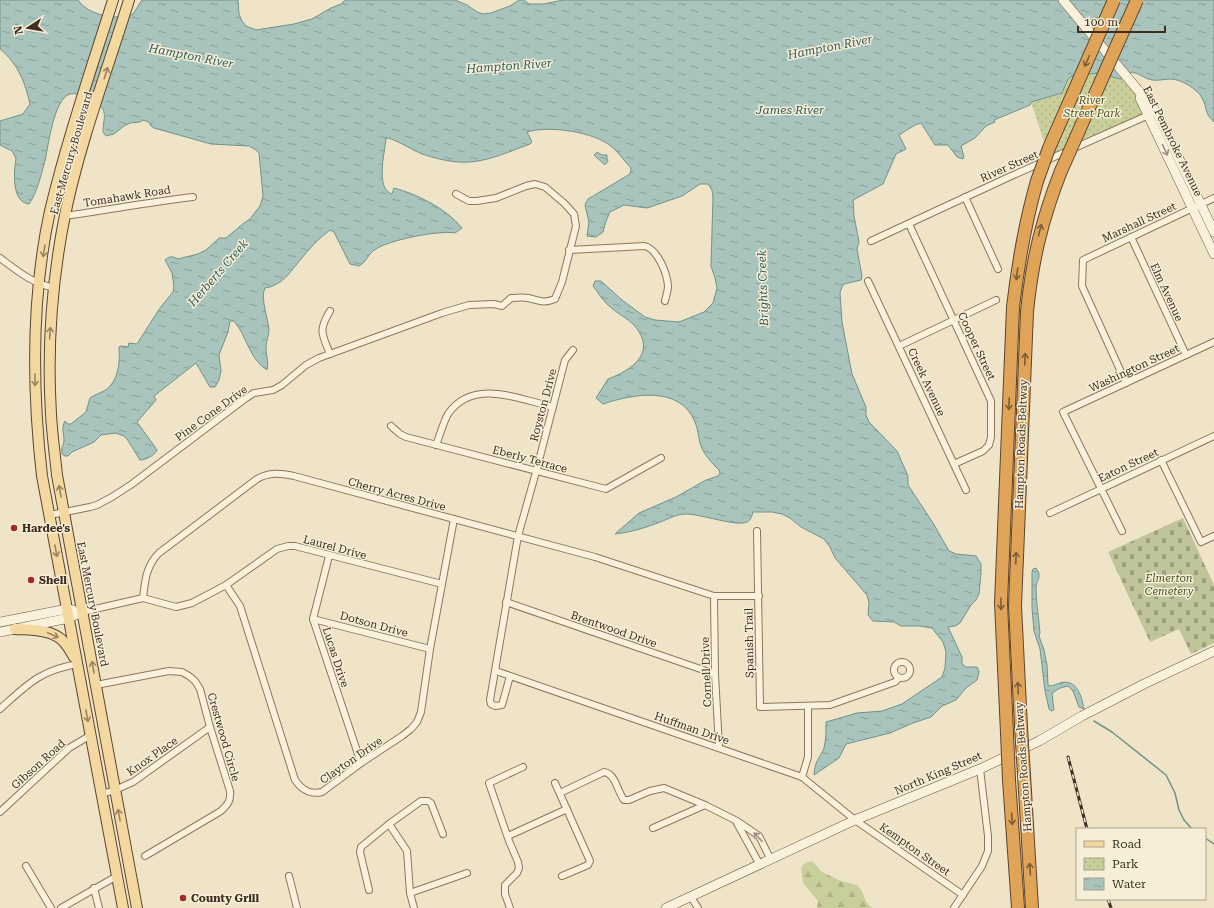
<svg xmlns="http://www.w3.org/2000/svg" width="1214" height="908" font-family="'Roboto Serif',serif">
<defs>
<pattern id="forest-firs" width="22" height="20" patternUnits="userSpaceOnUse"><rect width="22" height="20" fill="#c9cf9b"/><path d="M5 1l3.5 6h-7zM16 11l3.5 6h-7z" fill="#aeb285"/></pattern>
<pattern id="cemetery-stones" width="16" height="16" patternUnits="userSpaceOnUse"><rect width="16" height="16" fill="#bfc49a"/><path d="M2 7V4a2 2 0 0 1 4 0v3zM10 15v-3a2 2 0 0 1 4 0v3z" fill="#9ca07d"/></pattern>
<pattern id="park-dots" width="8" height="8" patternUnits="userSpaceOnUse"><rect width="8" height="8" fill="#c9cf9b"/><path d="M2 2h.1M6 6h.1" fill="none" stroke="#aeb285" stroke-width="1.8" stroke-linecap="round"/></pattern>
<pattern id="water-ripples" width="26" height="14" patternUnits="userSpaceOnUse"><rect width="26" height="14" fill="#a9c4bc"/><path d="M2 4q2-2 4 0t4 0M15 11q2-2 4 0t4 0" fill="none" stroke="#8ba098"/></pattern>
</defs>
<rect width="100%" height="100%" fill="#f0e4c8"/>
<polygon fill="url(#forest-firs)" points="812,861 822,872 841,881 857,885 862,891 866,902 872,908 817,908 818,901 803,883 801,868 805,863"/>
<polygon fill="url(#cemetery-stones)" points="1183,518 1214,585 1214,643 1191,654 1179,629 1150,642 1108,552"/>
<path fill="url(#park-dots)" d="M1092,73l28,6 5,-1 9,12 15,25 -99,45 -19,-58 30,-8c10,-21 9,-18 31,-21z"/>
<g fill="url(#water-ripples)" stroke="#6f938a">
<path d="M0,0h78c10,15 38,21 55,14l9,-14h96l1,14 3,7 4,5 10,4 38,-6 18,-5 19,-11 10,-4 4,-4h110l12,5 10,7 6,2 8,-1 19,-7 9,-6h5l5,4h15l19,-4h651v122c-11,-10 -6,-14 -12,-24 -4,-9 -22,-19 -31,-19 -6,0 -13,2 -19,1 -7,-1 -13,-7 -20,-8l-7,6 -5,1 -22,-6 -26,3 -4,3 -6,14 -31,9 -1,3 -36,15 1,2 -9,4 -11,12 -14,8 3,11 -1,2 -6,-2 -9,-12h-13l-14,-22 -6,2 -16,10 7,14 -10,5 -13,30 -30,16 1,16 5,26 -2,7 5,27 -1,4 -17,4 -2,3 -2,6 2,29 10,52 14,33v8l3,7 28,29 11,25v9l25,38 16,28 7,3 20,2 5,8v9l-2,21 -3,6 -5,5 -11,18 -5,3 -7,1 14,30v7l4,3h11l2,5 -2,8 -11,8 -10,12 -14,6 -11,11 -18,6 -23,10 -44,11 -7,14 -25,17c1,-15 5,-15 10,-27 2,-8 2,-17 2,-26l31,-9 25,-2 20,-7 40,-27 3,-9 1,-16 -3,-10 -11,-14 -12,-2h-19l-7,-4 -21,-1 -5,-6 1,-12 -2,-8 -32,-37 -5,-11 -6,-8 -23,-12 -11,-9 -8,-4 -10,-2h-19c-1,4 -2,8 -6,10 -10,5 -46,-8 -61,-8 -10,0 -17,5 -26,8 -15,6 -29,10 -45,12l24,-21 37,-16 30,-17 12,-4 2,-3 -1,-3c-8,-8 -16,-16 -19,-27 -2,-7 -2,-14 -5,-21 -15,-37 -62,-28 -92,-18l-7,-6 12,-19c24,-9 49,-26 27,-53 -7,-8 -19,-13 -27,-21 -6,-5 -10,-13 -15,-19l2,-5h6l21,19 23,17 10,3 24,2 25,-10 9,-9 4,-15 -2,-10 -4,-12 2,-68 -1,-8 -4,-6h-8l-18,12 -35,12 -23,-3 -14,7 -4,9 -3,11 -7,5 -9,-1 2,-14 -4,-17 3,-6 42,-25 1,-6c-6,-6 -12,-15 -19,-21 -17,-15 -63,-22 -85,-15l5,10 -2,2c-22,8 -47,20 -72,18 -12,-1 -24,-4 -36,-8 -8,-3 -30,-17 -36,-16 -1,14 -11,51 6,56l2,-6c23,6 53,21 68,40l-7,5c-16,-3 -66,7 -79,16 -8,4 -9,13 -17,17l-9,-2 -16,-32 -4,-2c-11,8 -21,19 -29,29 -10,12 -19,27 -36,29 -5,9 3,31 4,41 0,6 -3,12 -3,19 0,7 3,14 1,22 -18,-11 -20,-34 -33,-49h-4l-2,11 -9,23 2,16 -2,9 -4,7h-5l-14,-24 -42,33 2,4 -19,22 20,28c-2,5 -11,10 -17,10l-13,-21 -3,-3 -8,-3 -15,2 -7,7 -22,10 -4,4h-3l-3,-2c-1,-9 1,-6 2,-13 0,-7 -3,-13 1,-20l3,3h3l15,-12 4,-14c5,-4 12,-5 17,-9 12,-10 13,-28 12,-42l2,-1 7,1 1,-4 8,1 23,-36 13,-16 1,-6 -2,-13 -7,-13c5,-4 7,-4 13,-1l20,-5 8,-4 13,-12h7l18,-15 6,-4 10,-13 3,-10 -4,-43 -3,-3 -7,-4 -38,-2 -57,-16 -3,-2 -2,-4 -6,-2 -3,2 -10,1 -6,3 -10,8 -8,2 -3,-4c0,-13 6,-22 -7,-29 -6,-4 -19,-11 -26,-9 -16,4 -22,53 -25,67 -4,14 -8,32 -16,43 -18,-2 -15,-33 -13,-46l-4,-7 -12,-6v-24l23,-7 7,-10c-5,-22 -12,-40 -30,-55z"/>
<polygon points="597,152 602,155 607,155 607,159 608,161 605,165 594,155"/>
<path d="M1036,568c7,10 0,11 0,20 0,16 3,30 4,45l-1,3 5,14 3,15 1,20c5,2 7,-1 12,-2 17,-5 22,14 24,26l-5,-2 -6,-16 -5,-5 -8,2 -8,5 2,17 -3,1 -2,-2 -4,-18 -5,-42 -6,-18 -2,-23v-36l1,-3z"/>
</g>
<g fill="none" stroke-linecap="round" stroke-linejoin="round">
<g stroke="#6f938a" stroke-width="1.5">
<polyline points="1094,721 1112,732 1166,775 1175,793 1179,810 1184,820 1192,829"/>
<polyline points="1205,838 1214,844"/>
</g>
<defs>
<g id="minor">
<polyline points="965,197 998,269"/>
<path d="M65,216c43,-6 85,-14 128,-19"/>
<polyline points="909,224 991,401 991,437 989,445 983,451 954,464"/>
<polyline points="1131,237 1186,355"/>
<polyline points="871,241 1009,177 1151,114"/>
<path d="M569,250l76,-4c13,4 22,27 23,40 0,5 -2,10 -3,15"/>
<path d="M0,258c19,14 30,24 54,30"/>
<polyline points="868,281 966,490"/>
<polyline points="899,346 996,300"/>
<path d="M330,354c-8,-20 -12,-23 0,-43"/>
<polyline points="1126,383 1082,286 1083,260 1214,198"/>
<polyline points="391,426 400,434 406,437 606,489 661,458"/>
<path d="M436,445c4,-10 7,-22 12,-31 25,-36 71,-15 105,-7"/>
<polyline points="1161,460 1201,542 1214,536"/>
<polyline points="1050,513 1214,436"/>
<path d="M50,515l40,-8 7,-2 15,-8 20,-13 114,-86 8,-5 19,-3 9,-5 24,-20 13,-7 123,-45 27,-8 25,-1 8,2 9,-8c5,0 12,-1 17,0 11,2 14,6 27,1l7,-17 14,-56 -2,-12 -10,-11 -19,-16 -10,-3 -9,2 -30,12 -19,3h-8l-13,-7"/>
<polyline points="757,531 760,707 830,705 895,682 899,678"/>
<polyline points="1122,531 1063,412 1214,342"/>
<polyline points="329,556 313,619 361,763"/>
<path d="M226,585l14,21 55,174c7,10 15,15 27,12l39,-29 41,-27 9,-7 6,-7 4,-10 9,-63 24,-130"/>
<polyline points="714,596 715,674 719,747"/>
<path d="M143,598c2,-17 3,-32 16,-45l98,-74c12,-7 23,-6 37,-3l301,81 119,39h45"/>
<polyline points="506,602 715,674"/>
<polyline points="82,612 143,598 176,607 192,603 226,585 277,549 288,546 295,546 442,584"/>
<polyline points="313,619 430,649"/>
<circle cx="902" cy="670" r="8"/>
<polyline points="496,671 802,777 855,820 963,895"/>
<polyline points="510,676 502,705 495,706 491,704 490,700 518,536 536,472 565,360 573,350"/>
<path d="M96,685l73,-14 13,1 7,4 6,5 5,8 10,38 20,64c1,10 -2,13 -9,20l-76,45"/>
<path d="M0,709c27,-24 40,-39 78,-45"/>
<polyline points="802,777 808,757 808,706"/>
<polyline points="555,783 590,861 588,865 562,876"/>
<path d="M560,793l44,-21c12,2 13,19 20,28h5l21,-9 14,-3 41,17 32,16 22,15 12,24"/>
<polyline points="102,794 115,790 133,782 210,727"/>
<polyline points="0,812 69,748 91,735"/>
<polyline points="737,823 760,865"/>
<polyline points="389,824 407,851 410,893 414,908"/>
<polyline points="653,828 705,805"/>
<polyline points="508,836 567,809"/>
<polyline points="26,866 51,908"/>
<polyline points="289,876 297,908"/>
<polyline points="94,888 99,908"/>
<polyline points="369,890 360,852 361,847 389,824 421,801 428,801 431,803 443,834"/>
<polyline points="410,893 467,873"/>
<polyline points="691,897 698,908"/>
<polyline points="61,908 117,876"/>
<polyline points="510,908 505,894 505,885 517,873 519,868 518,862 509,841 489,783 523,767"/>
<polyline points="954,908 982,866 988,851 988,836 980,769"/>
</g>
<g id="secondary">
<polyline points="1063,0 1157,113 1214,232"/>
<polyline points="1140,98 1214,254"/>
<polyline points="0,622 67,609 73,610"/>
<polyline points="0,632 69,618 82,612"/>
<polyline points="666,908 855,820 980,769 1039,741 1082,716 1144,684 1214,651"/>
</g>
<g id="primary">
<path d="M113,0c-22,70 -46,140 -63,211 -19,87 -18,177 -8,265l81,432"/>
<path d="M129,0c-22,71 -49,142 -64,215 -13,65 -18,133 -14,199 1,20 4,41 6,61l80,433"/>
<path d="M15,629c15,1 37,0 48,12 5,5 8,11 11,16"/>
</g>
<g id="motorway">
<path d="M1021,727l-6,-121 12,-294c5,-51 15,-93 34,-141"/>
<path d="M1007,733l-6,-130 12,-296c5,-43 12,-84 24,-126"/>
<polyline points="1024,775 1032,908"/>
<polyline points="1009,780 1018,908"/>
</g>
</defs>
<use href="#minor" stroke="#8d765c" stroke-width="8"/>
<use href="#secondary" stroke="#6f573f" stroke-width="10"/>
<use href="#primary" stroke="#5b4430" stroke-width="12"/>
<use href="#motorway" stroke="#5b4430" stroke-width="14"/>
<use href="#minor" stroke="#faf1dc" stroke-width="6"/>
<use href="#secondary" stroke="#faf1dc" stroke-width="9"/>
<use href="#primary" stroke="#f3d9a0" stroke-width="10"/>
<use href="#motorway" stroke="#e0a458" stroke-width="12"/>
<defs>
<g id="rail">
<polyline points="1068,757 1087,829"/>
<polyline points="1108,899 1111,908"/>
</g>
</defs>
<use href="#rail" stroke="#3d2e20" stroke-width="3"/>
<use href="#rail" stroke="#f7eed8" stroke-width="1.5" stroke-dasharray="4.5" stroke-linecap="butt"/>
<defs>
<g id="motorway-bridge">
<polyline points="1061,171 1137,0"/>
<polyline points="1037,181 1049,148 1114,0"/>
<polyline points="1021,727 1024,775"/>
<polyline points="1007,733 1009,780"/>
</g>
</defs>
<use href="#motorway-bridge" stroke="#5b4430" stroke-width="14" stroke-linecap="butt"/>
<use href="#motorway-bridge" stroke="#e0a458" stroke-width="12"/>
</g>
<defs><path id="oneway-shaft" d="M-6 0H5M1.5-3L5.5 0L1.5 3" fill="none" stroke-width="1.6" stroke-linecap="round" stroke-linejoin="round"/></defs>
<g stroke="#7e5d36">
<use href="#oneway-shaft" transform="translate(1087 61) rotate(114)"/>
<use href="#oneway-shaft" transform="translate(1040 230) rotate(-76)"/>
<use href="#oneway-shaft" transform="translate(1017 274) rotate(97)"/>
<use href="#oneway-shaft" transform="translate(1025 359) rotate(-88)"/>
<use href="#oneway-shaft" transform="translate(1009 404) rotate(92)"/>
<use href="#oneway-shaft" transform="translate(1016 558) rotate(-88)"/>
<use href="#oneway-shaft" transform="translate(1001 604) rotate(90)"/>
<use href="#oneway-shaft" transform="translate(1018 688) rotate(-93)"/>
<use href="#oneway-shaft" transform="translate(1012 819) rotate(86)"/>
<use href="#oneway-shaft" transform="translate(1030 869) rotate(-94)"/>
</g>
<g stroke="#988460">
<use href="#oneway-shaft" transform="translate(106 73) rotate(-72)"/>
<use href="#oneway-shaft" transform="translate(44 251) rotate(99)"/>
<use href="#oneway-shaft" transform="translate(50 333) rotate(-86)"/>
<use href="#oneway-shaft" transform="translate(35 380) rotate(89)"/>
<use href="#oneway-shaft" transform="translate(60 491) rotate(-100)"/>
<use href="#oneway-shaft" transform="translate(56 551) rotate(79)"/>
<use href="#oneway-shaft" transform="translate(53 635) rotate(23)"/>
<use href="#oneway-shaft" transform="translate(93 667) rotate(-100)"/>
<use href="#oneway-shaft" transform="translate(87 716) rotate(80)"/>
<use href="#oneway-shaft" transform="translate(119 815) rotate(-101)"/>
</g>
<g stroke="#9c907e">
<use href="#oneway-shaft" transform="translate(1165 150) rotate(65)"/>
<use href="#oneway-shaft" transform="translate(758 837) rotate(-133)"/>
</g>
<g fill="#9e2a2b" stroke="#f7eed8" stroke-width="1.5">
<circle cx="14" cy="528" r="4"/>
<circle cx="31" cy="580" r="4"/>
<circle cx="183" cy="898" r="4"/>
</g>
<g text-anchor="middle" stroke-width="3" stroke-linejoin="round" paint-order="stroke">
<g font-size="11" font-style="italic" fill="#4d5a26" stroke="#f7eed8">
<text x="1092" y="104">River<tspan x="1092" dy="13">Street Park</tspan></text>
<text x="1169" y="582">Elmerton<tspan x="1169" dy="13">Cemetery</tspan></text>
</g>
<g font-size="11" fill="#3d2e20" stroke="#f7eed8">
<text transform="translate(1173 141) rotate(64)" y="4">East Pembroke Avenue</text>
<text transform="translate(71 153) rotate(-74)" y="4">East Mercury Boulevard</text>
<text transform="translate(1009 166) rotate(-24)" y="4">River Street</text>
<text transform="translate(127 196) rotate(-9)" y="4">Tomahawk Road</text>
<text transform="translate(1139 222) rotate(-25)" y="4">Marshall Street</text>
<text transform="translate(1167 292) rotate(65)" y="4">Elm Avenue</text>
<text transform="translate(977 346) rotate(65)" y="4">Cooper Street</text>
<text transform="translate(1134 368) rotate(-25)" y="4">Washington Street</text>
<text transform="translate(927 382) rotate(65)" y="4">Creek Avenue</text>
<text transform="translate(543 405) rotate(-75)" y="4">Royston Drive</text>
<text transform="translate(211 413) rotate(-36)" y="4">Pine Cone Drive</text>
<text transform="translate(1021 444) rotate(-88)" y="4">Hampton Roads Beltway</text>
<text transform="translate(530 459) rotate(15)" y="4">Eberly Terrace</text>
<text transform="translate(1128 465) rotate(-25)" y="4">Eaton Street</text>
<text transform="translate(397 494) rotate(15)" y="4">Cherry Acres Drive</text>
<text transform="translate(335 547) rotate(15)" y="4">Laurel Drive</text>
<text transform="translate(93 604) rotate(79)" y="4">East Mercury Boulevard</text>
<text transform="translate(374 624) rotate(15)" y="4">Dotson Drive</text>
<text transform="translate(614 629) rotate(19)" y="4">Brentwood Drive</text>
<text transform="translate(749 643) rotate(-91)" y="4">Spanish Trail</text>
<text transform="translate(336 657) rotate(72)" y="4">Lucas Drive</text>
<text transform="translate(706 672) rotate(-92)" y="4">Cornell Drive</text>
<text transform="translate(692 728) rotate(19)" y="4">Huffman Drive</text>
<text transform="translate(224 737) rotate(74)" y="4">Crestwood Circle</text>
<text transform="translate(152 756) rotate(-35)" y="4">Knox Place</text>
<text transform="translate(351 760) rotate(-35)" y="4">Clayton Drive</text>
<text transform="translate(38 764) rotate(-42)" y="4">Gibson Road</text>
<text transform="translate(1023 767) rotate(-94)" y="4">Hampton Roads Beltway</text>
<text transform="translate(938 773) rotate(-23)" y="4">North King Street</text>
<text transform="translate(915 849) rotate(35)" y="4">Kempton Street</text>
</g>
<g font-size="11" font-weight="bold" fill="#3d2e20" stroke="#f7eed8" text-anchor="start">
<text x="22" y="532">Hardee's</text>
<text x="39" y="584">Shell</text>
<text x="191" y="902">County Grill</text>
</g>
<g font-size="12" font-style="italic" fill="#2f5d5a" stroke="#f7eed8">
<text transform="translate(830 47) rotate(-11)" y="4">Hampton River</text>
<text transform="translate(191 56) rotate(11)" y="4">Hampton River</text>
<text transform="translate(509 66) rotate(-4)" y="4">Hampton River</text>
<text x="790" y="114">James River</text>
<text transform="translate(218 273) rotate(-49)" y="4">Herberts Creek</text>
<text transform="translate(763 288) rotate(-92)" y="4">Brights Creek</text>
</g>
</g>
<rect x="1076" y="828" width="130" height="72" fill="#f7eed8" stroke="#ada18e"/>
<rect x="1084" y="841" width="20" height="6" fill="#f3d9a0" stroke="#ada18e"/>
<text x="1112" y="848" font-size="12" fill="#3d2e20">Road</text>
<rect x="1084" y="858" width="20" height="12" fill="url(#park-dots)" stroke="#ada18e"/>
<text x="1112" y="868" font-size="12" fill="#3d2e20">Park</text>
<rect x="1084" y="878" width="20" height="12" fill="url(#water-ripples)" stroke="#ada18e"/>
<text x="1112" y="888" font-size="12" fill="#3d2e20">Water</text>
<g transform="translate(28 28) rotate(258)" stroke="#f7eed8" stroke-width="3" paint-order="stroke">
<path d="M0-3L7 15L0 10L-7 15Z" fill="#3d2e20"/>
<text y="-6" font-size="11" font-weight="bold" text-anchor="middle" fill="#3d2e20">N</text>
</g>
<path d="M1078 26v6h87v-6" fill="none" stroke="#3d2e20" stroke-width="2"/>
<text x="1084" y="26" font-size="12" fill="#3d2e20" stroke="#f7eed8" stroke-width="3" paint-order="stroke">100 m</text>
</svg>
